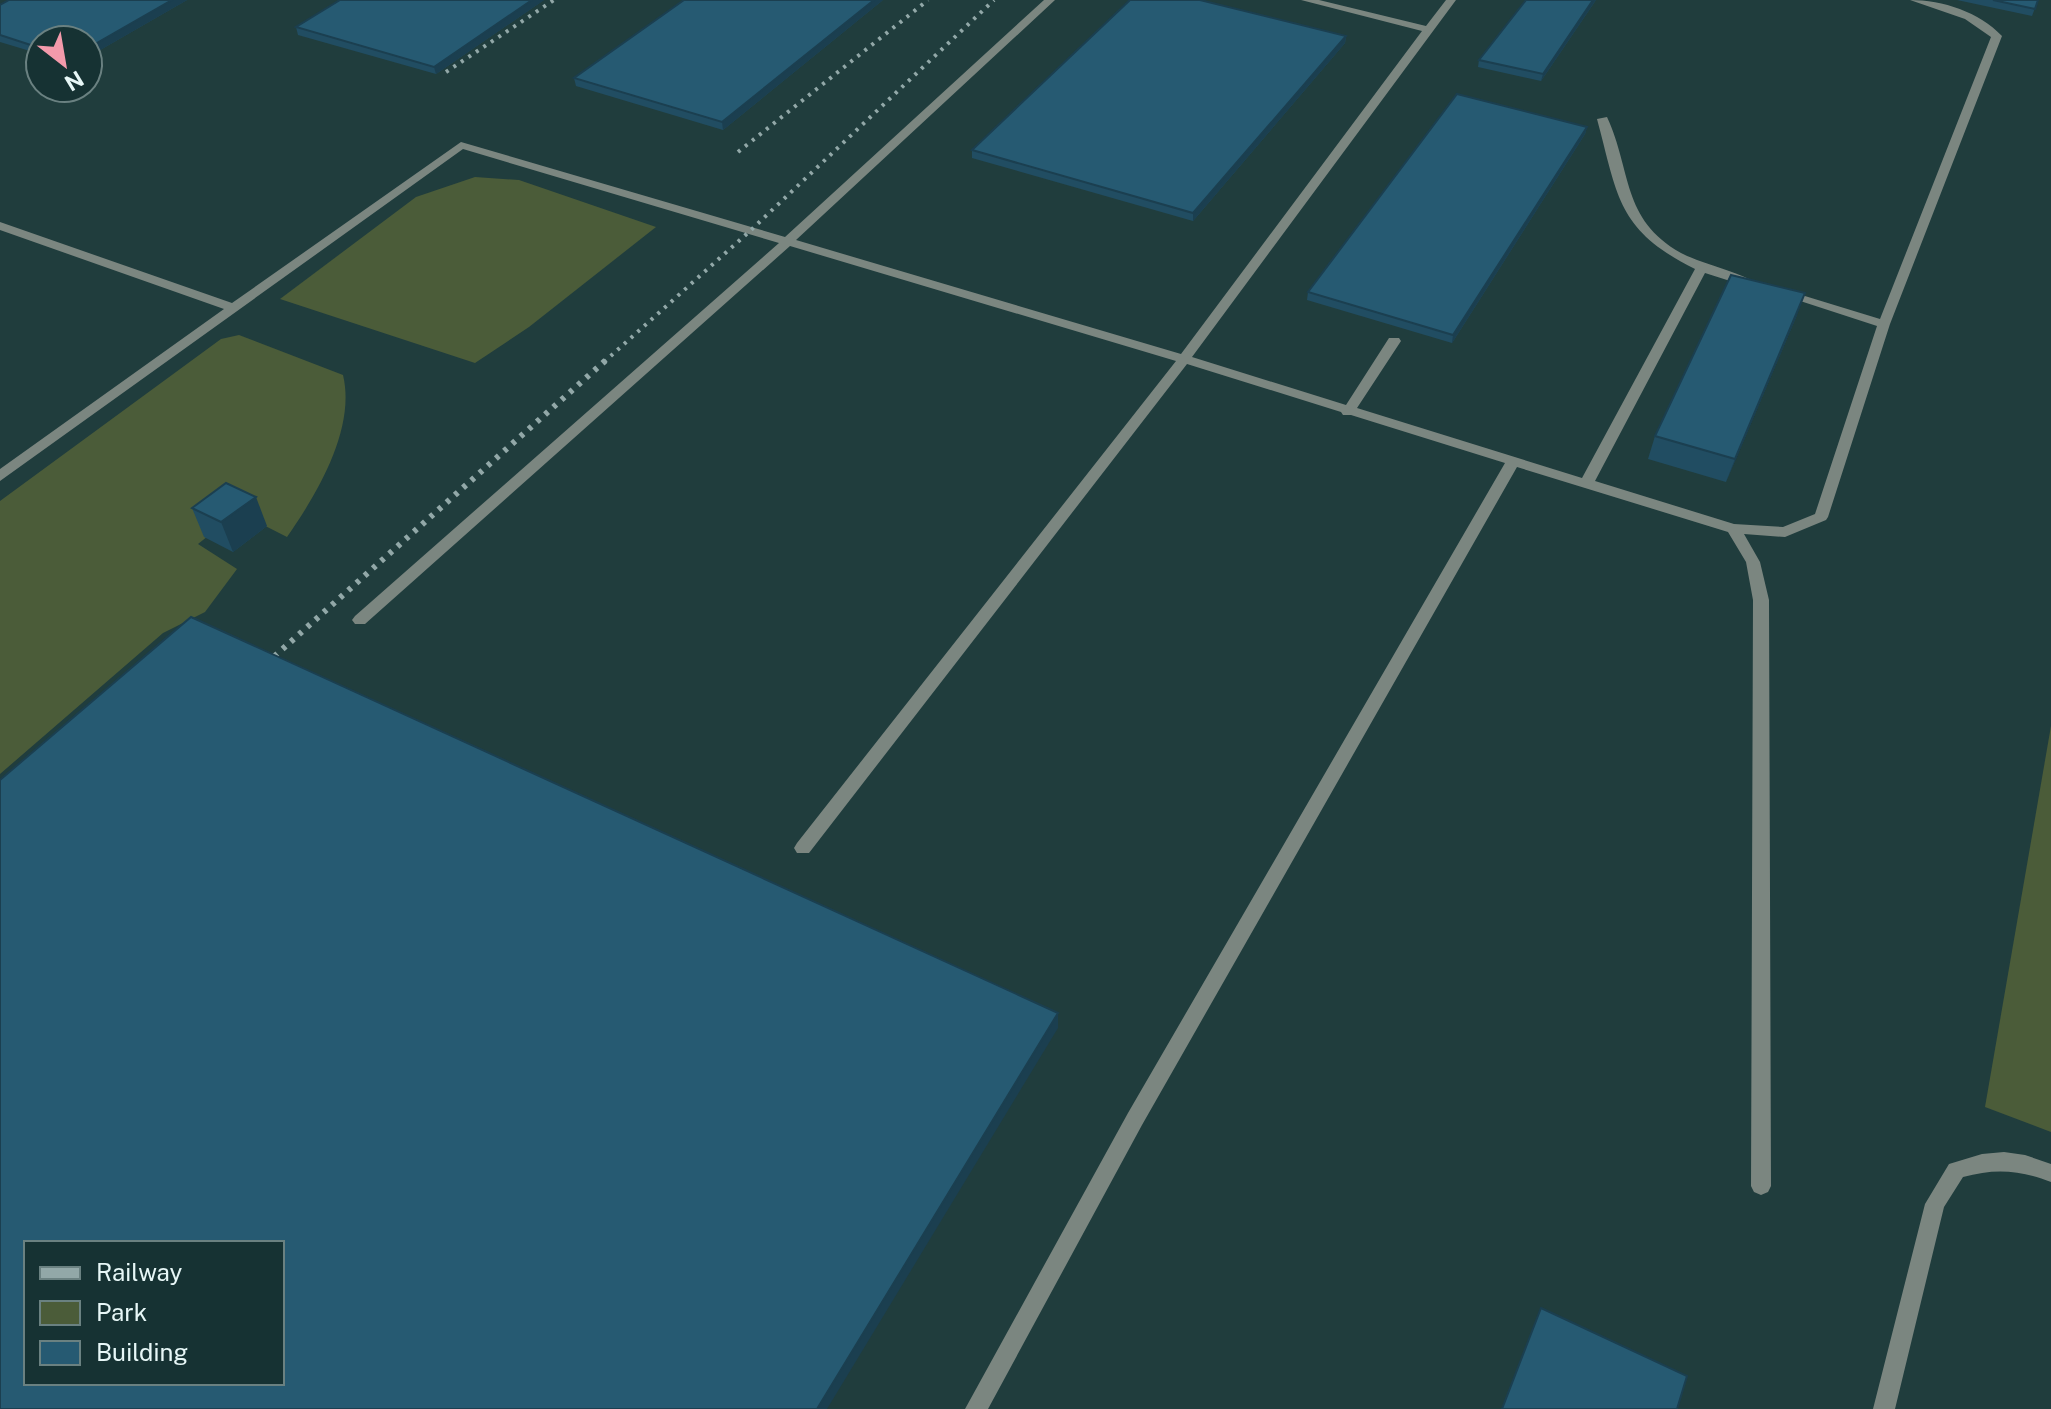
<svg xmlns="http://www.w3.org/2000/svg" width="2051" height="1409" font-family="'Public Sans',sans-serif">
<rect width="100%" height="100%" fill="#203d3d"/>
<g fill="#4b5c39">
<polygon points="475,177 519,180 656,227 529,327 475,363 280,299 416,197"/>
<path d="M239,335l104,40c13,54 -26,119 -56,162l-49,-25 -40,32 39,25 -32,43 -42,21 -163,141v-273l221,-162z"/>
<polygon points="2051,726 2051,1132 1985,1107"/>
</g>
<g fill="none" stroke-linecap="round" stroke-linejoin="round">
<g fill="#7b8680" fill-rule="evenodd">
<path d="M1044,0h11l-259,240 385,114 241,-323 -121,-31h18l107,26 20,-26h10l-264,357 154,48 43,-67h10l2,3 -44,67 225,70 113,-209c-78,-39 -77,-72 -98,-150l10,-2c25,54 14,102 74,136 21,11 60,19 74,30l-6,4 -44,-14 -110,208 139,43 49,3 32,-13 62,-188 -101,-33 6,-4 98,30 111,-282 -26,-18 -55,-19c33,0 69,12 92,36l-112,288 -62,193 -2,3 -41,17 -41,-3 16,28 9,38 2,586 -3,6 -7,3 -7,-3 -3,-6 2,-586 -7,-38 -18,-30 -211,-65 -375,658 -154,284h-23l163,-296 377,-650 -154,-48h-8l-2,-3 -154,-48 -378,489h-12l-3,-5 3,-5 379,-482 -386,-115 -425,378h-10l-3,-4 3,-4 424,-373 -316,-94 -463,332v-12l224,-160 -224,-79v-8l232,81 229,-161 324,95z"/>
<path d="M2004,1152l21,3 26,9v18c-31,-12 -56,-14 -88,-5l-19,30 -49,202h-22l52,-205 24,-40 33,-10z"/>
</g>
<g stroke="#92a8a8" stroke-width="4" stroke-dasharray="3 6" stroke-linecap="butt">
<polyline points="446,72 554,0"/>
<polyline points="738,152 928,0"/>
<polyline points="604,362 750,231 994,0"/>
</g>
<polyline stroke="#92a8a8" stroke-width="6" stroke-dasharray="4 7" stroke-linecap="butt" points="258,671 606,360"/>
</g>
<g fill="#214d62">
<polygon points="9,0 187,0 88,57 88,40 40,40 40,54 0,42 0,5"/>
<polygon points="544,0 436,74 298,35 296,27"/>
<polygon points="883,0 723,130 576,86 574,78"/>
<polygon points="1596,0 1541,81 1478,67 1479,60"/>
<polygon points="1957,0 2038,0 2032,16"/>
<polygon points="1346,36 1345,43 1193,221 972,158 972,150"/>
<polygon points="1587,127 1585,134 1452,343 1307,300 1308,292"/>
<polygon points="1797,315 1726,482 1648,459 1655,436"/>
<polygon points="192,508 267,526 233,552 204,537"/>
</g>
<g fill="#1b3f50">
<polygon points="172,0 187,0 88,57 88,48"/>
<polygon points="532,0 544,0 436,74 434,67"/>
<polygon points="874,0 883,0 723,130 722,122"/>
<polygon points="1593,0 1596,0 1541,81 1543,74"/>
<polygon points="1346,36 1345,43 1193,221 1193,213"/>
<polygon points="1587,127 1585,134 1452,343 1453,335"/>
<polygon points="1805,293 1797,315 1726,482 1735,459"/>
<polygon points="256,497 267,526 233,552 221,522"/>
<polygon points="1058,1013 1058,1028 827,1409 817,1409"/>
</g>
<g fill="#265a72" stroke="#1b3f50" stroke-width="2" fill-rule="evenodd">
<polygon points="9,0 172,0 88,48 88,40 40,40 40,48 0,35 0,5"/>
<polygon points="340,0 532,0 434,67 296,27"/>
<polygon points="684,0 874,0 722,122 574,78"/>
<polygon points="1130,0 1200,0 1346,36 1193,213 972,150"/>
<polygon points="1526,0 1593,0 1543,74 1479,60"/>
<polygon points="1993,0 2038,0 2035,9"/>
<polygon points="1457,94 1587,127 1453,335 1308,292"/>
<polygon points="1731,275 1805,293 1735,459 1655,436"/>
<polygon points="226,483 256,497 221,522 192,508"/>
<path d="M191,617l867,396 -241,396h-817v-629zM26,1243h256v140h-256z"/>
<polygon points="1541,1308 1687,1376 1677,1409 1502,1409"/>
</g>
<rect x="24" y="1241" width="260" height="144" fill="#163233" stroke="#6a8181" stroke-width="2"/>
<rect x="40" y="1267" width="40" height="12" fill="#92a8a8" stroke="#6a8181" stroke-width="2"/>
<text x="96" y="1281" font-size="24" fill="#e7f7f7">Railway</text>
<rect x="40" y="1301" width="40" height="24" fill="#4b5c39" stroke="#6a8181" stroke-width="2"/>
<text x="96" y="1321" font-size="24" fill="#e7f7f7">Park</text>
<rect x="40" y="1341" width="40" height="24" fill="#265a72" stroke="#6a8181" stroke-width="2"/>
<text x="96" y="1361" font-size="24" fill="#e7f7f7">Building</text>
<g transform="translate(64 64) rotate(149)"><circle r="38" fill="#163233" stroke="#6a8181" stroke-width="2"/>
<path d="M0-6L14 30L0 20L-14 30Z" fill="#f39aab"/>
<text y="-12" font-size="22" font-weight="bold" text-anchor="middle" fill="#e7f7f7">N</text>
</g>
</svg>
